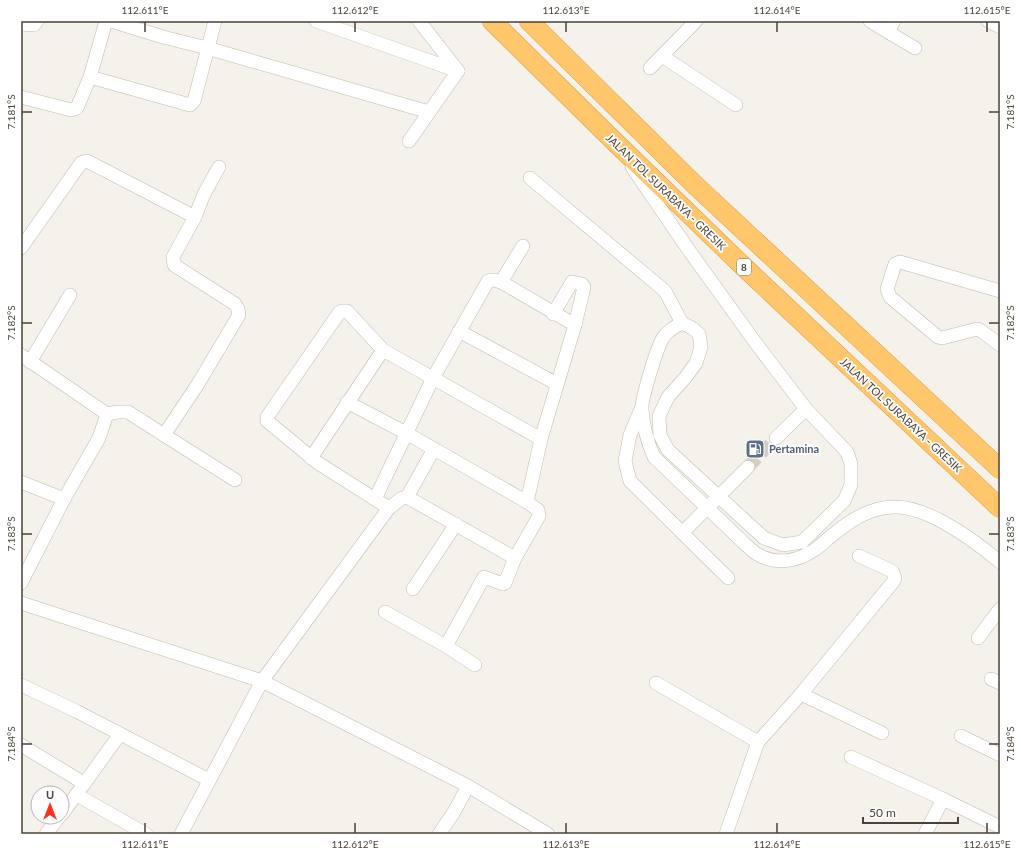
<svg xmlns="http://www.w3.org/2000/svg" width="1021" height="855" font-family="Lato,sans-serif">
<rect width="100%" height="100%" fill="#f5f2eb"/>
<g fill="none" stroke-linecap="round" stroke-linejoin="round">
<polyline stroke="#d3cfc7" stroke-width="13" stroke-dasharray="13 6" stroke-linecap="butt" points="748,467 776,438"/>
<defs>
<g id="minor">
<polyline points="111,21 163,37 207,48 429,112"/>
<polyline points="316,21 458,71"/>
<polyline points="419,21 458,71"/>
<polyline points="870,21 888,32 894,21"/>
<polyline points="988,21 1000,27"/>
<polyline points="21,24 34,25 37,21"/>
<polyline points="888,32 915,48"/>
<polyline points="662,56 736,105"/>
<polyline points="650,68 696,21"/>
<polyline points="90,77 190,105 194,101 215,21"/>
<polyline points="21,97 71,110 77,108 90,77 106,21"/>
<polyline points="409,141 458,71"/>
<path d="M632,167l56,82 67,93 51,67 41,43 4,12v21l-7,16 -42,41 -19,3 -19,-7 -96,-88 -8,-15 -1,-19 9,-19 17,-19 11,-15 5,-16 -2,-13 -7,-6 -10,-5c-8,4 -15,8 -19,15 -6,9 -22,62 -21,71 1,18 5,32 12,48l89,85c4,4 9,9 14,12 18,11 40,8 57,-4 8,-5 14,-12 21,-17 17,-14 39,-27 61,-26 33,0 79,34 104,55"/>
<polyline points="530,178 665,291 682,323"/>
<polyline points="195,217 204,194 219,167"/>
<polyline points="21,248 81,163 87,161 195,217 173,257 174,265 235,304 238,309 239,315 198,384 164,435 128,412 118,412 107,414"/>
<polyline points="501,282 523,246"/>
<polyline points="1000,291 900,262 895,264 887,289 890,297 938,337 942,338 977,329 980,330 1000,345"/>
<polyline points="459,331 557,384"/>
<polyline points="21,355 107,414 99,438 64,499 21,583"/>
<polyline points="30,362 70,295"/>
<polyline points="347,402 406,433 527,502 538,510 539,516 515,558 505,583 503,584 484,577 446,646 475,665"/>
<polyline points="641,409 630,435 625,461 630,481 728,578"/>
<polyline points="164,435 235,480"/>
<polyline points="776,438 806,409"/>
<polyline points="311,458 383,350"/>
<polyline points="21,482 64,499"/>
<polyline points="407,497 434,449"/>
<polyline points="375,499 433,378 488,281 494,280 501,282 575,325"/>
<polyline points="527,502 541,439 575,325 584,287 582,284 572,282 553,314"/>
<polyline points="389,508 318,463 267,421 267,417 339,313 342,311 347,311 383,350 541,439"/>
<polyline points="682,533 748,467"/>
<polyline points="413,589 456,524"/>
<polyline points="21,603 262,681 468,786 548,834"/>
<polyline points="385,612 446,646"/>
<polyline points="978,638 1000,609"/>
<polyline points="991,679 1000,683"/>
<polyline points="656,683 758,742"/>
<polyline points="21,685 76,711 209,780"/>
<polyline points="801,694 893,582 895,578 892,571 859,556"/>
<polyline points="961,736 1000,755"/>
<polyline points="21,745 77,779 84,784 62,814"/>
<polyline points="851,757 943,799 1000,827"/>
<polyline points="84,784 120,734"/>
<polyline points="77,795 146,834"/>
<polyline points="46,834 59,817"/>
<polyline points="181,834 262,681 389,508 402,498 407,497 515,558"/>
<polyline points="439,834 454,812 468,786"/>
<polyline points="726,834 758,742 801,694 882,733"/>
<polyline points="925,834 943,799"/>
</g>
<g id="highway">
<polyline points="492,21 616,143 745,268 1000,508"/>
<polyline points="529,21 696,186 1000,469"/>
</g>
</defs>
<use href="#minor" stroke="#c1b9ad" stroke-width="14"/>
<use href="#highway" stroke="#e09a3a" stroke-width="20"/>
<use href="#minor" stroke="#fff" stroke-width="13"/>
<use href="#highway" stroke="#ffc66c" stroke-width="19"/>
</g>
<path fill="none" stroke="#4a4238" stroke-width="1.5" d="M145,22v10M355,22v10M566,22v10M777,22v10M987,22v10M22,112h10M989,112h10M22,323h10M989,323h10M22,534h10M989,534h10M22,744h10M989,744h10M145,823v10M355,823v10M566,823v10M777,823v10M987,823v10"/>
<defs>
<symbol id="fuel-square" viewBox="-11 -11 22 22"><rect x="-9" y="-9" width="18" height="18" rx="4" fill="#5c6f8a" stroke="#fff"/><path d="M-5.5-6h7V0h2V4h1.3V-2.5L3-4.5l.8-.8L6-3V5H2.5V1h-1V6h-7ZM-4.2-4.7v3.2H.2V-4.7Z" fill="#fff"/></symbol>
</defs>
<g fill-rule="evenodd">
<use href="#fuel-square" x="744" y="438" width="22" height="22"/>
</g>
<g text-anchor="middle" stroke-width="3.5" stroke-linejoin="round" paint-order="stroke">
<rect fill="#fff" stroke="#807b74" stroke-width="1" x="737" y="259" width="14" height="16" rx="3"/>
<g font-size="10" font-weight="bold" fill="#4a4238">
<text x="744" y="271">8</text>
</g>
<g font-size="11" fill="#4a4238" stroke="#fff">
<text transform="translate(666 192) rotate(44)" y="4">JALAN TOL SURABAYA - GRESIK</text>
<text transform="translate(901 415) rotate(43)" y="4">JALAN TOL SURABAYA - GRESIK</text>
</g>
<g font-size="11" font-weight="bold" fill="#4e5e75" stroke="#fff" text-anchor="start">
<text x="769" y="453">Pertamina</text>
</g>
</g>
<rect width="1021" height="855" fill="none" stroke="#ffffff" stroke-width="44"/>
<g transform="translate(50 805)"><circle r="19" fill="#ffffff" stroke="#b7b3af"/>
<path d="M0-3L7 15L0 10L-7 15Z" fill="#fd301b"/>
<text y="-6" font-size="11" font-weight="bold" text-anchor="middle" fill="#4a4238">U</text>
</g>
<path d="M863 817v6h95v-6" fill="none" stroke="#4a4238" stroke-width="2"/>
<text x="869" y="817" font-size="12" fill="#4a4238" stroke="#ffffff" stroke-width="3" paint-order="stroke">50 m</text>
<rect x="22" y="22" width="977" height="811" fill="none" stroke="#4a4238" stroke-width="1.5"/>
<g font-size="10" text-anchor="middle" fill="#4a4238">
<text x="145" y="14">112.611°E</text>
<text x="355" y="14">112.612°E</text>
<text x="566" y="14">112.613°E</text>
<text x="777" y="14">112.614°E</text>
<text x="987" y="14">112.615°E</text>
<text transform="translate(11 112) rotate(-90)" y="4">7.181°S</text>
<text transform="translate(1010 112) rotate(-90)" y="4">7.181°S</text>
<text transform="translate(11 323) rotate(-90)" y="4">7.182°S</text>
<text transform="translate(1010 323) rotate(-90)" y="4">7.182°S</text>
<text transform="translate(11 534) rotate(-90)" y="4">7.183°S</text>
<text transform="translate(1010 534) rotate(-90)" y="4">7.183°S</text>
<text transform="translate(11 744) rotate(-90)" y="4">7.184°S</text>
<text transform="translate(1010 744) rotate(-90)" y="4">7.184°S</text>
<text x="145" y="848">112.611°E</text>
<text x="355" y="848">112.612°E</text>
<text x="566" y="848">112.613°E</text>
<text x="777" y="848">112.614°E</text>
<text x="987" y="848">112.615°E</text>
</g>
</svg>
